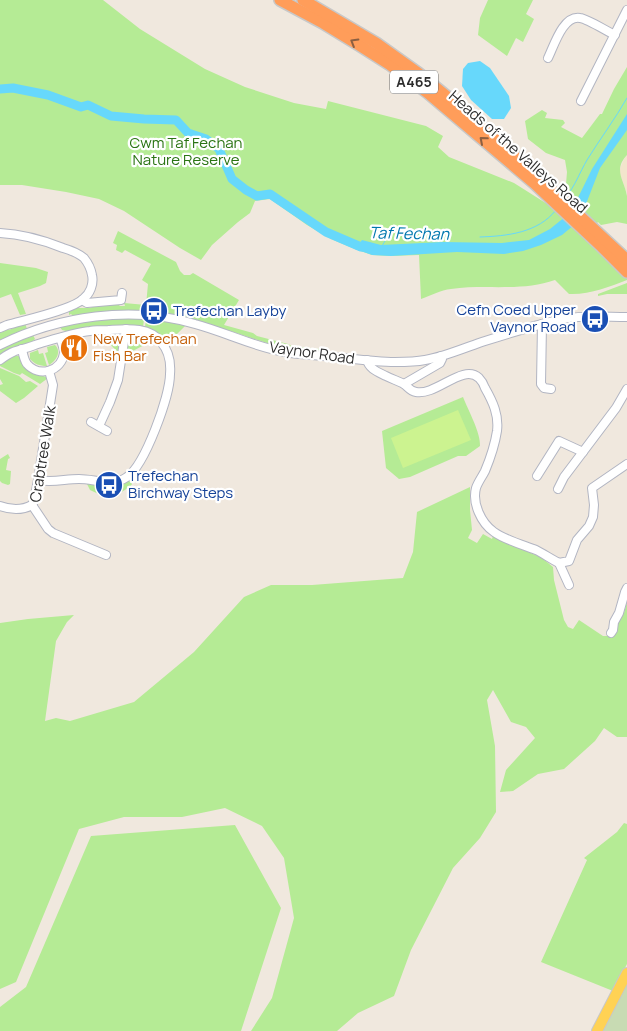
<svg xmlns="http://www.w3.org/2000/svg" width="627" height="1031" font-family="Manrope,sans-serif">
<rect width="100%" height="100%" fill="#f0e8de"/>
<polygon fill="#f2e5cc" points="627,155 627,194 619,171 624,159"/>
<g fill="#b5eb95">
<path d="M0,0h103l37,29 65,40 40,18 49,16 32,6 2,-8 98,25 17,10 -5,11 11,10 65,26 38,24 17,-18 -3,-5 1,-12 -2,-12 -19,-7 -18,-14 -3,-18 17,-11 5,3 -2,5 18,2 2,3 -4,4 21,11 18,-24h2l12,-25 13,-22v88c-14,15 -3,24 0,41 0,8 0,19 0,28l-10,-2 -16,3 -3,-3 -13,15 42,39v4c-18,7 -38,15 -58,14l-14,-14c-33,12 -70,4 -104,9 -10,1 -21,7 -30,10l-2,-44 -28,1 -19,-1 -17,-6 -24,-10 -24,-14 -37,-26 -15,2 -5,12 -12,9 -26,23 -11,15 -21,-12 -56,-37 -25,-12 -33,-7 -44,-7h-22z"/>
<polygon points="488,0 533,0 526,14 534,19 523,42 516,38 507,56 478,35 480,18"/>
<polygon points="118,231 176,262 180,271 184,275 190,275 193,273 239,300 224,325 253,333 257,336 288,344 292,346 320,349 320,352 297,350 273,345 200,321 157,312 157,309 152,309 152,311 126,310 74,317 71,314 69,315 69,310 74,308 90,308 92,307 94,303 115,301 120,306 125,306 124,303 146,305 148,284 142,280 151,264 125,250 122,253 116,250 117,245 113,243"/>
<polygon points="0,263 36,268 48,272 46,283 40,286 18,293 26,314 20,315 11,294 0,298"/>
<polygon points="627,283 627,294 607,294 598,296 598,294"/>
<polygon points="135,317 144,320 143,327 67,333 66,331 62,330 60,327 90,321"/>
<polygon points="146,320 161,322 170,321 186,325 176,335 171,337 171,338 166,341 156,332 145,327"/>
<polygon points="25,323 27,329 0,340 0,331 3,329 9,330"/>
<polygon points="131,333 142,334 154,340 125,355 129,334"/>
<polygon points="101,334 121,335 120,355"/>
<polygon points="33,335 35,339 33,341 11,350 0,356 0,348"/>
<path d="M55,345c7,7 1,16 -6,20l-4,-12 3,-1 -1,-5z"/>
<path d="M38,350l1,4 4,-1 4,13c-8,0 -12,-2 -17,-7v-6z"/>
<path d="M14,356h5c5,8 8,15 17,18 4,2 7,1 12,4l-8,6 -18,-11 -2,2 -6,-2 -14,-7v-2z"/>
<polygon points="0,368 19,376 26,382 30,381 38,386 24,398 16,403 0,391 0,385 3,384 0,379"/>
<path d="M463,397c5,13 18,36 17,49l-14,10h-8l-48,21 -11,2 -13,-11 -4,-37z"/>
<polygon points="8,454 10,458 8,459 6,470 11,471 10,484 8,485 2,483 0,481 0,459"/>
<polygon points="130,480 132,484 130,487 111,498 108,498 109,486 118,486"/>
<polygon points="87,484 108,486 107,498 90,490"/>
<polygon points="470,487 470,510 472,530 468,538 477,543 483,534 492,539 493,536 542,558 553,567 554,580 564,620 568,627 573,629 579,620 603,636 613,636 616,632 616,622 621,614 624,613 627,602 624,599 627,592 627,737 617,737 604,728 595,741 564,769 538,774 513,791 500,792 506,770 535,738 526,727 511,722 493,690 487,700 495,746 496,812 480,838 453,868 411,950 394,996 358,1013 337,1031 251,1031 272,998 294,918 284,858 262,826 225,808 182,817 124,817 79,829 16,982 0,989 0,623 28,619 74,615 67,622 56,641 45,721 56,718 70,721 134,702 194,652 244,597 271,585 312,585 403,578 413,552 417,512"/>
<polygon points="624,823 627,824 627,964 613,991 541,962 587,860 584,858 617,832"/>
<polygon points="235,825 281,908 241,1031 0,1031 0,1007 26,987 91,836"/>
</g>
<polygon fill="#c8dbb3" points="627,979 627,1031 601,1031"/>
<polygon fill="#ccf390" points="458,410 471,440 403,468 391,438"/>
<g fill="#67d8fb">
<polygon points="480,61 490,68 509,96 511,108 504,119 492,119 471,100 462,86 463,69 468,63"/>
<polygon points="627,114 627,130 600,168 586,204 574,225 562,235 541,245 523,251 504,254 457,252 391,256 372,255 355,249 362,240 381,245 443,242 502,243 529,240 550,229 571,212 592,169"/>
</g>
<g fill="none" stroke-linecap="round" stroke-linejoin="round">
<g stroke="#67d8fb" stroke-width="1">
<path d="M566,197c9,-11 14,-25 21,-37 13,-21 28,-41 40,-62"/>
<path d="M480,237c27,-1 58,-4 76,-27"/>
<polyline points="382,246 385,241"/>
</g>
<polyline stroke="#67d8fb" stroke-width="9" points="0,89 13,88 48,95 81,107 88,105 111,116 144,119 176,120 188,133 206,139 219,149 232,179 246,190 257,196 270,194 326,232 361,247 369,247"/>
<defs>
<g id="minor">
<path d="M548,58c6,-12 15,-43 32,-40 8,1 26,13 35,17"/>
<polyline points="581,101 627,10"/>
<path d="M0,233c22,1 43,7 63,15 7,2 15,5 21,10 4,5 7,11 8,17 2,9 -2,19 -9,24 -11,11 -59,21 -76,26l-7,3"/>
<polyline points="82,300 87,303 121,300 122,293"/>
<polyline points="542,324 541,384 544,388 551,389"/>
<path d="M0,345c58,-29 132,-40 195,-21 30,8 59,23 90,28 16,3 33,3 49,5 20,2 41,5 61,5 10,0 20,0 30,-2 18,-3 37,-11 54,-17 28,-9 55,-18 84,-24 21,-4 43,-2 64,-2"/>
<path d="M22,349c1,5 2,11 5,15 12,14 35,7 37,-11 0,-5 -2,-10 -4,-15"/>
<path d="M0,360c4,-3 8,-6 13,-8 7,-3 15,-4 22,-7 17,-5 36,-12 55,-14 6,-1 12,-1 18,-1 18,-1 41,-4 53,12 8,9 10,20 9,32 0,22 -25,91 -43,103 -14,10 -32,2 -48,2 -14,0 -27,4 -41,1"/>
<path d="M367,360c2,9 11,12 19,16 6,3 12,5 18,8 4,3 6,7 12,8 20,4 47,-29 63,-14 3,3 5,7 6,10 8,14 14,27 12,43 -2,13 -7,28 -12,40 -3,6 -7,11 -9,17 -4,15 5,35 18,44 11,8 29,13 42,18 8,4 15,9 23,13l10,-2 8,-21 12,-14 4,-9 1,-12 -2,-17 35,-24"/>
<polyline points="404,384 440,363 442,359 441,356"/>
<polyline points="91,422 107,431"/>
<polyline points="99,426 110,402 118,380 126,329"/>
<polyline points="537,476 559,441 583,452"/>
<polyline points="558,489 564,477 616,408 627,389"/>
<polyline points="32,505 34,501 38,480 53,385 49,371"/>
<polyline points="32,505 48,529 53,533 106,555"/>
<path d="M0,506c11,4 21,5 32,-1"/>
<polyline points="559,563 569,585"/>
<polyline points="611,633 613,630 614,622 619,613 625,592 627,588"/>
</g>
<polyline id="major" points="597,1031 627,973"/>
<g id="highway">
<polyline points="280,0 323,23 359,45 389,64 428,93 534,183 602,247 627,272"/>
<polyline points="303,0 376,43 418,73 456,104 539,178 627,260"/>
</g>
</defs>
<use href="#minor" stroke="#b2b5c2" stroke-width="10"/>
<use href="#major" stroke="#c8c8c8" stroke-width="12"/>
<use href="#highway" stroke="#c8c8c8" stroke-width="14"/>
<use href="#minor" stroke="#fff" stroke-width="8"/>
<use href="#major" stroke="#ffd254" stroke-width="10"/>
<use href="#highway" stroke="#ff9d5a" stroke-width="11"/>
</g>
<defs><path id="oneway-chevron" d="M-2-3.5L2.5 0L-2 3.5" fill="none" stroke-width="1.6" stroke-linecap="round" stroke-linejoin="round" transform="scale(1.25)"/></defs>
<g stroke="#8c5f41">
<use href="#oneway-chevron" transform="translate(354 42) rotate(-149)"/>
<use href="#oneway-chevron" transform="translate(483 140) rotate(-139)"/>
</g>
<defs>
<symbol id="bus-disc" viewBox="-11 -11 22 22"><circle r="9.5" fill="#1a4fb4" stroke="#fff"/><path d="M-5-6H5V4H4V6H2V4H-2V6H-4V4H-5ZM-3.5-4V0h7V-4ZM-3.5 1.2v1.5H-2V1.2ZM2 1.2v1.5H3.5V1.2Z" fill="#fff"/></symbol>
<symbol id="restaurant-disc" viewBox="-11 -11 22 22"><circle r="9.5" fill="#e8710a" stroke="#fff"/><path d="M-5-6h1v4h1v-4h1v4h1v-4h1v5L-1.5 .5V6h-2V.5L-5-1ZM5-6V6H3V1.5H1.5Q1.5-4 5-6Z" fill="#fff"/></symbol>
</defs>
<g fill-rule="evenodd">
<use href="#bus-disc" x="138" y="295" width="32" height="32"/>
<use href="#bus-disc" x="579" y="303" width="32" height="32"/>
<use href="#restaurant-disc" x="58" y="332" width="32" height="32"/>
<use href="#bus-disc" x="93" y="469" width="32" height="32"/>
</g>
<g text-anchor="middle" stroke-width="4.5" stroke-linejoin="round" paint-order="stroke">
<rect fill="#fff" stroke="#6c6c6c" stroke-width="1" x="390" y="70.5" width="48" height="23" rx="4"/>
<g font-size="14" font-weight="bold" fill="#2d2d2d">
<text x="414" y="87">A465</text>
</g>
<g font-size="15" fill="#2a7413" stroke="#fff">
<text x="186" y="148">Cwm Taf Fechan<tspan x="186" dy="17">Nature Reserve</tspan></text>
</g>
<g font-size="15" fill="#2d2d2d" stroke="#fff">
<text transform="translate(518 152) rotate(41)" y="5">Heads of the Valleys Road</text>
<text transform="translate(312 353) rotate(8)" y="5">Vaynor Road</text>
<text transform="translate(43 454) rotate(-81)" y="5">Crabtree Walk</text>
</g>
<g font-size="15" fill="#164399" stroke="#fff" text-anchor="start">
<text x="576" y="315" text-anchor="end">Cefn Coed Upper<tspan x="576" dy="17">Vaynor Road</tspan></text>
<text x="173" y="316">Trefechan Layby</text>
<text x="128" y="481">Trefechan<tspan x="128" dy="17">Birchway Steps</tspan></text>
</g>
<g font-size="15" fill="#c56008" stroke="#fff" text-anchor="start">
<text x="93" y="344">New Trefechan<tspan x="93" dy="17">Fish Bar</tspan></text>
</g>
<g font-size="16" font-style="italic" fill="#0077ae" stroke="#fff">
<text transform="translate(409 233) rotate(1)" y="6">Taf Fechan</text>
</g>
</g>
</svg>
